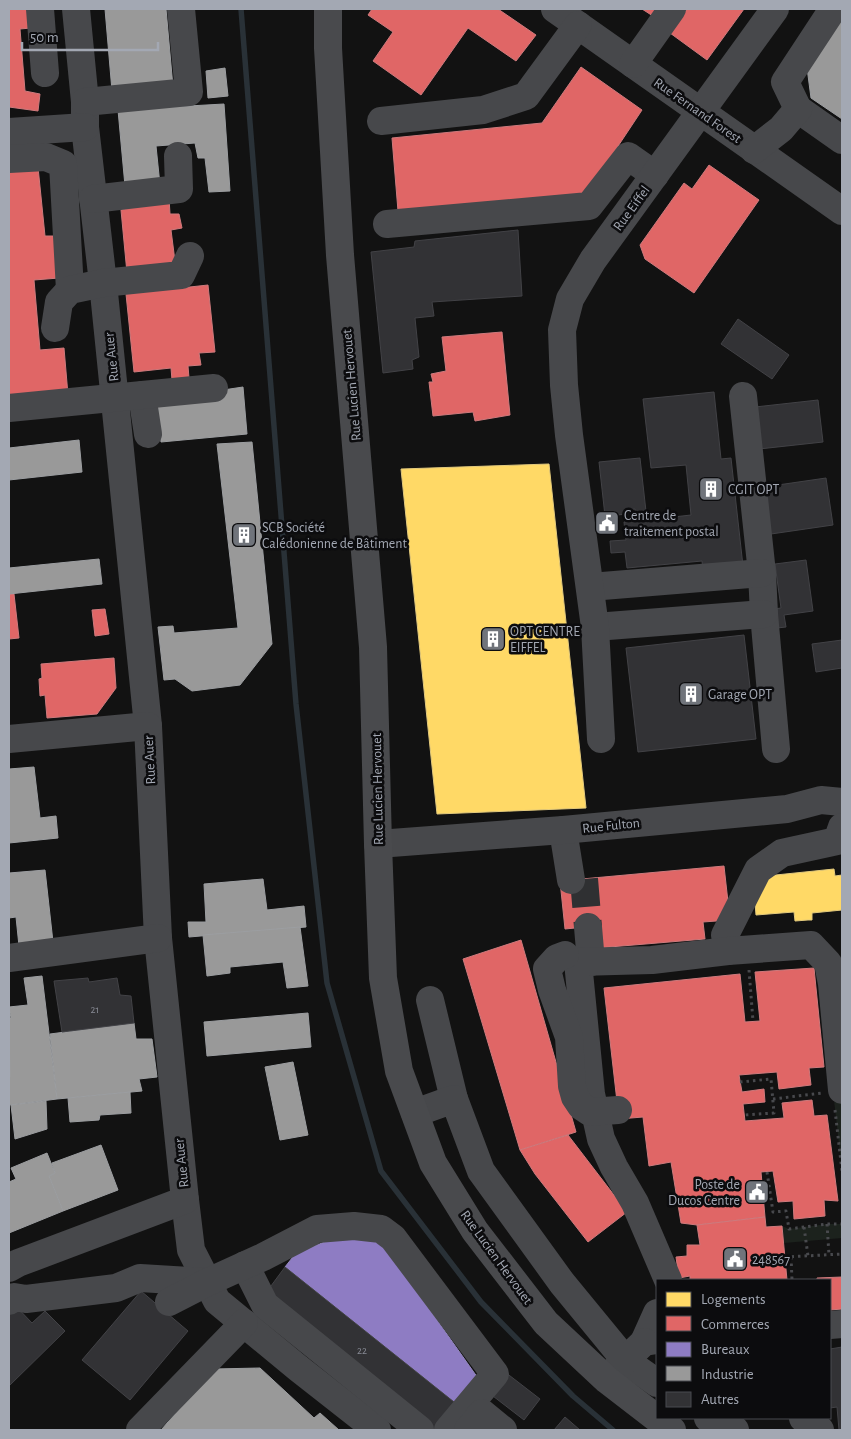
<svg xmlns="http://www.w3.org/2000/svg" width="851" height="1439" font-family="'Alegreya Sans',sans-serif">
<rect width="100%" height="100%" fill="#121212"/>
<g fill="#1c221d">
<polygon points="842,1090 842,1171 833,1091"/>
<polygon points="827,1224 842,1224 842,1238 784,1243 782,1226 789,1229"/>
</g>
<g fill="#ffd966" stroke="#e3ca7d">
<polygon points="549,464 586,808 437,814 401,469"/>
<polygon points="834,869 835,876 842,875 842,910 812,913 812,920 808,920 795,921 794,912 756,915 755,903 766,876"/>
</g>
<g fill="#e06666" stroke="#ce7a7d">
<polygon points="9,9 29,9 31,28 20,29 25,91 40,94 38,111 9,107"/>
<polygon points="372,9 498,9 536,35 516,61 468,28 421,95 373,61 393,32 368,15"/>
<polygon points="642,9 662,9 656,18"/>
<polygon points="687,9 744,9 707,60 670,33"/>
<polygon points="581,67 642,110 585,196 398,211 392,138 542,123"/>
<polygon points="709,165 759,200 694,293 645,259 640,245 684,183 692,189"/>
<polygon points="38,167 45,236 55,236 59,278 34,280 40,350 64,348 68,395 9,400 9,169"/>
<polygon points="169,198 170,214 179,214 182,228 171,230 176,269 127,273 121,210"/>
<polygon points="208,285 215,352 199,353 201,365 188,366 189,378 172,380 171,368 134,372 126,294"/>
<polygon points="502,332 510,415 475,421 473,412 433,416 429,382 433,382 431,374 446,371 442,337"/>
<polygon points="9,594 14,594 19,638 9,639"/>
<polygon points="105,609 109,634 95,636 92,610"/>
<polygon points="114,658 116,688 97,714 47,718 45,695 40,696 39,679 42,678 41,664"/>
<polygon points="724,866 730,920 703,922 705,939 598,948 595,926 565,929 560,881"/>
<polygon points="521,940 576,1132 520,1150 463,959"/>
<polygon points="814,968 824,1067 809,1068 811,1085 779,1089 777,1072 739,1075 742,1092 764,1089 765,1102 743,1104 745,1121 784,1118 782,1103 812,1100 814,1116 827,1115 838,1201 824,1200 825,1216 794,1219 793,1201 778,1202 773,1171 761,1172 765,1217 697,1225 681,1223 671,1162 649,1166 643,1117 619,1119 604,988 740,974 745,1022 760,1021 755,972"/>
<polygon points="568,1135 627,1212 588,1242 535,1174 520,1150"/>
<polygon points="765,1217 766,1227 782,1226 787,1280 690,1280 690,1276 679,1278 676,1257 687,1256 687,1245 700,1245 697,1225"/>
<polygon points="842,1277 842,1309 830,1310 830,1280 817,1280 817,1278"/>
</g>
<polygon fill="#8e7cc3" stroke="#9489be" points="348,1233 371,1236 387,1249 480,1381 459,1406 285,1267 296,1253"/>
<g fill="#999" stroke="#9c9ea1">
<polygon points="105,9 166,9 173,87 112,91"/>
<polygon points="842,11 842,119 811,98 806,60"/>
<polygon points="225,68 228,96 208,98 206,71"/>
<polygon points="224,104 230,191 209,192 205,158 198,158 195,143 156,146 160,185 125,186 118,110"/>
<polygon points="243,387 247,434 161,442 157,400"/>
<polygon points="79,440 82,472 9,480 9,448"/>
<polygon points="252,442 272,644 240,685 192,691 175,679 164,680 158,627 173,626 174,633 238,628 217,444"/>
<polygon points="99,559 102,584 9,594 9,568"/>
<polygon points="34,767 40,818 56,816 58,838 9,843 9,769"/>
<polygon points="45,870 53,942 19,946 16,917 9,918 9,873"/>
<polygon points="263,879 267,910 304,906 306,927 189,937 188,922 206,922 204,884"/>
<polygon points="300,927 308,986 287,988 283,962 230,967 230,973 207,976 203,935"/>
<polygon points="42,976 57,1099 9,1105 9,1077 10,1077 9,1018 11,1018 9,1007 28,1005 24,978"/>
<polygon points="308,1013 311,1047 207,1056 204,1022"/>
<polygon points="134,1023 136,1039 152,1039 157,1077 139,1079 142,1091 57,1099 50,1034"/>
<polygon points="293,1062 308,1135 280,1140 265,1067"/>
<polygon points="130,1092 131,1113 100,1115 99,1120 70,1122 68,1098"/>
<polygon points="46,1101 47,1129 15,1139 11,1105"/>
<polygon points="101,1145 118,1190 63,1211 49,1176 55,1173 52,1163"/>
<polygon points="47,1153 55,1173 49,1176 63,1211 9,1233 9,1182 16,1179 11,1168"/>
<polygon points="260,1368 314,1418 320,1413 339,1430 161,1430 214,1369"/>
</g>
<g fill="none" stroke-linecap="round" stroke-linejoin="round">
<polyline stroke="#293137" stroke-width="5.5" points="241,9 296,704 327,983 381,1171 481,1302 573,1396 613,1430"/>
</g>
<g fill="#323235" stroke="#424246">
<polygon points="518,230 522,296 432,302 434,316 415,318 419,357 412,360 413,369 383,373 371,252 414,247 415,241"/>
<polygon points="738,319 789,355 772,379 721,344"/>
<polygon points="714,392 721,459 731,458 743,566 703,570 702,561 627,568 625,552 611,553 610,541 626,540 624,522 636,521 635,509 627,510 628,514 605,516 599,462 640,458 647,520 691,515 686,465 651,468 643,399"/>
<polygon points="818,400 823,442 759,449 755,407"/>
<polygon points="826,478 833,525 771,534 764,487"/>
<polygon points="806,560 813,611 784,615 786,627 777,628 774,609 781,608 775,564"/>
<polygon points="744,635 756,739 638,752 626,648"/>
<polygon points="842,640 842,668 816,672 812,644"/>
<polygon points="88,978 89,982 117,978 120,995 131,996 134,1023 62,1032 54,981"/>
<polygon points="285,1267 459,1406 440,1430 434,1430 265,1294"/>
<polygon points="141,1291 188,1331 130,1400 82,1360"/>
<polygon points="12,1302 32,1323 45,1311 65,1331 9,1386 9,1305"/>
<polygon points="842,1347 842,1429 839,1430 837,1407 830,1408 830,1349"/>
<polygon points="505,1372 540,1399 524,1420 489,1393"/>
<polygon points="565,1417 580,1430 554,1430"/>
</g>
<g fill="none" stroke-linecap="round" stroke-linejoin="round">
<polyline stroke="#2f3032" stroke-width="28" stroke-dasharray="28 14" stroke-linecap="butt" points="584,879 588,927"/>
<g stroke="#48494d" stroke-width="3" stroke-dasharray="2.5 4" stroke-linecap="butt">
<polyline points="749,970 753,1021"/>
<polyline points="740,1082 771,1079 774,1113 744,1115"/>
<polyline points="773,1099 822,1093"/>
<polyline points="835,1110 842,1171"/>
<polyline points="767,1172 773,1212 786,1211 789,1229 827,1224 842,1224"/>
<polyline points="827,1224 829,1255"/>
<polyline points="804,1227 808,1256"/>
<polyline points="785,1257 842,1254"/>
<polyline points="791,1257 792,1280"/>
</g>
<g stroke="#47484b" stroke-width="28">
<polyline points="40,9 45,73"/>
<polyline points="76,9 85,102 85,127 103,283 148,726 158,938 185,1200 191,1250 217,1301 298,1368 377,1430"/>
<polyline points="555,9 842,211"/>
<polyline points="633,64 672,9"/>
<polyline points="85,102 189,92 181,9"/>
<polyline points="798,109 842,140"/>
<polyline points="381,121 483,110 526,96 578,25"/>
<polyline points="9,132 85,127"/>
<polyline points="754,150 781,129 798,109 785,82 833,9"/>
<polyline points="9,159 46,157 63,164 70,290"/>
<polyline points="93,199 179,189 178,156"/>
<polyline points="387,224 589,206 628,156 655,175"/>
<polyline points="55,328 59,302 70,290 103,283 181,275 190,256"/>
<polyline points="142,395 148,434"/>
<polyline points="743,396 762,573 764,614 776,749"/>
<polyline points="9,408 214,388"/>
<polyline points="590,587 762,573"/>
<polyline points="595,627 764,614"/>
<polyline points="9,739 148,726"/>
<polyline points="601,739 595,627 569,435 564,385 562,330 570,299 593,260 775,9"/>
<polyline points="563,830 571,880"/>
<polyline points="378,844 563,830 787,809 821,800 842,802"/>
<polyline points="588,927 591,962"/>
<polyline points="728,951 725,935 758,870 782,853 837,841 842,827"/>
<polyline points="9,958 158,938"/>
<polyline points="430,1000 454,1099"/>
<polyline points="415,1113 454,1099 481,1171 562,1283 626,1361 657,1383"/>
<polyline points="245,1265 265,1305 420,1430"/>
<polyline points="9,1268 18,1263 185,1200"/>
<polyline points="668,1280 635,1203 614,1167 601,1139 591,1094 578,962 652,960 728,951 811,945 828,963 832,984 842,1090"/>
<polyline points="9,1301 14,1297 26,1299 116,1288 140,1278 206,1282"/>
<polyline points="169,1302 208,1282 263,1257 317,1229 354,1226 381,1229 393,1238 495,1374 448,1430"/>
<polyline points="657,1313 644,1342 657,1340"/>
<polyline points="830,1325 842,1324"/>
<polyline points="613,1372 644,1342"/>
<polyline points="708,1418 735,1430"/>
<polyline points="803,1418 820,1430"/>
<polyline points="140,1430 244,1323"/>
<polyline points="468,1430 482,1413 503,1430"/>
</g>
<polyline stroke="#494a4d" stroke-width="28" points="328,9 328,48 340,255 373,647 378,844 383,978 399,1071 433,1163 475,1231 546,1323 607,1380 672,1430"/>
<polyline stroke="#47484b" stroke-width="28" points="565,955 557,958 547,969 552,990 569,1037 572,1086 575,1097 581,1106 590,1112 618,1110"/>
</g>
<defs>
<symbol id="building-square" viewBox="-11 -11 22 22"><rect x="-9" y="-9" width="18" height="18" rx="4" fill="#70747b" stroke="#0c0c0e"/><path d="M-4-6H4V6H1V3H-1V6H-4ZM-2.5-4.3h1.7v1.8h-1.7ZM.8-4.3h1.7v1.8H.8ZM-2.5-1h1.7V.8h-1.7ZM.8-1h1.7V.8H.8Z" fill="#fff"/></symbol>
<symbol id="civic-square" viewBox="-11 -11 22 22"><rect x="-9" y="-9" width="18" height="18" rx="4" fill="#70747b" stroke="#0c0c0e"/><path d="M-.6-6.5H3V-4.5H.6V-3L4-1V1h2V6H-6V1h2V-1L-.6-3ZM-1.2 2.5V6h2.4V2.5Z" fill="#fff"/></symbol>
</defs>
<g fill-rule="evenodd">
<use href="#building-square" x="697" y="475" width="28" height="28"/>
<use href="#civic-square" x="593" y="509" width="28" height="28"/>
<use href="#building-square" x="230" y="521" width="28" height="28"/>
<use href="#building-square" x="479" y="625" width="28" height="28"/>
<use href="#building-square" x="677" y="680" width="28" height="28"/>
<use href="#civic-square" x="743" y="1178" width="28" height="28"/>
<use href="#civic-square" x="721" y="1245" width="28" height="28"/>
</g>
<g text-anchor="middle" stroke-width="5" stroke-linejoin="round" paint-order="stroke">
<g font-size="11" fill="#878a94">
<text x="95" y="1013">21</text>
<text x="362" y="1354">22</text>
</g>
<g font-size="14" fill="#a3a8b3" stroke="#0c0c0e">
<text transform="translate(698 110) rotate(35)" y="5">Rue Fernand Forest</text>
<text transform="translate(631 208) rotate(-54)" y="5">Rue Eiffel</text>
<text transform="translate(111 357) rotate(-96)" y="5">Rue Auer</text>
<text transform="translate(351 385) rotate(-95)" y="5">Rue Lucien Hervouet</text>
<text transform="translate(149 760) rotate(-93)" y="5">Rue Auer</text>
<text transform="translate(377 789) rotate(-91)" y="5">Rue Lucien Hervouet</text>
<text transform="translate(611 825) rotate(-6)" y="5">Rue Fulton</text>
<text transform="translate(181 1163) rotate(-96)" y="5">Rue Auer</text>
<text transform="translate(497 1257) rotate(54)" y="5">Rue Lucien Hervouet</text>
</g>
<g font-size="14" fill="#a3a8b3" stroke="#0c0c0e" text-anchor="start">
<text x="728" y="494">CGIT OPT</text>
<text x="624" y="520">Centre de<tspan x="624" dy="16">traitement postal</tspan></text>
<text x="262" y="532">SCB Société<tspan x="262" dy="16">Calédonienne de Bâtiment</tspan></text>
<text x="510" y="636">OPT CENTRE<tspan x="510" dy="16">EIFFEL</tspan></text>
<text x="708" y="699">Garage OPT</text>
<text x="740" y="1189" text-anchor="end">Poste de<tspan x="740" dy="16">Ducos Centre</tspan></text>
<text x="752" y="1264">248567</text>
</g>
</g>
<rect width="851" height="1439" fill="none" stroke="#a3a8b3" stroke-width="20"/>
<rect x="656" y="1279" width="175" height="140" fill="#0c0c0e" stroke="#484a50"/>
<rect x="666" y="1292" width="25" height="15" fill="#ffd966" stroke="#484a50"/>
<text x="701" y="1304" font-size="15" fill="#a3a8b3">Logements</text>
<rect x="666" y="1316" width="25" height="15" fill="#e06666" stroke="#484a50"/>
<text x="701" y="1329" font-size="15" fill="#a3a8b3">Commerces</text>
<rect x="666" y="1342" width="25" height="15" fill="#8e7cc3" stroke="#484a50"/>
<text x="701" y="1354" font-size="15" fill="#a3a8b3">Bureaux</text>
<rect x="666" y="1366" width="25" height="15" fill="#999999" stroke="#484a50"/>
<text x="701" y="1379" font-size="15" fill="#a3a8b3">Industrie</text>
<rect x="666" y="1392" width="25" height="15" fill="#323235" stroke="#484a50"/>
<text x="701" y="1404" font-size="15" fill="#a3a8b3">Autres</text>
<path d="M22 42v8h136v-8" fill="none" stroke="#a3a8b3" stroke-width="2.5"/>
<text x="30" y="42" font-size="15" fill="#a3a8b3" stroke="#0c0c0e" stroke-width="4" paint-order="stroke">50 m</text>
</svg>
